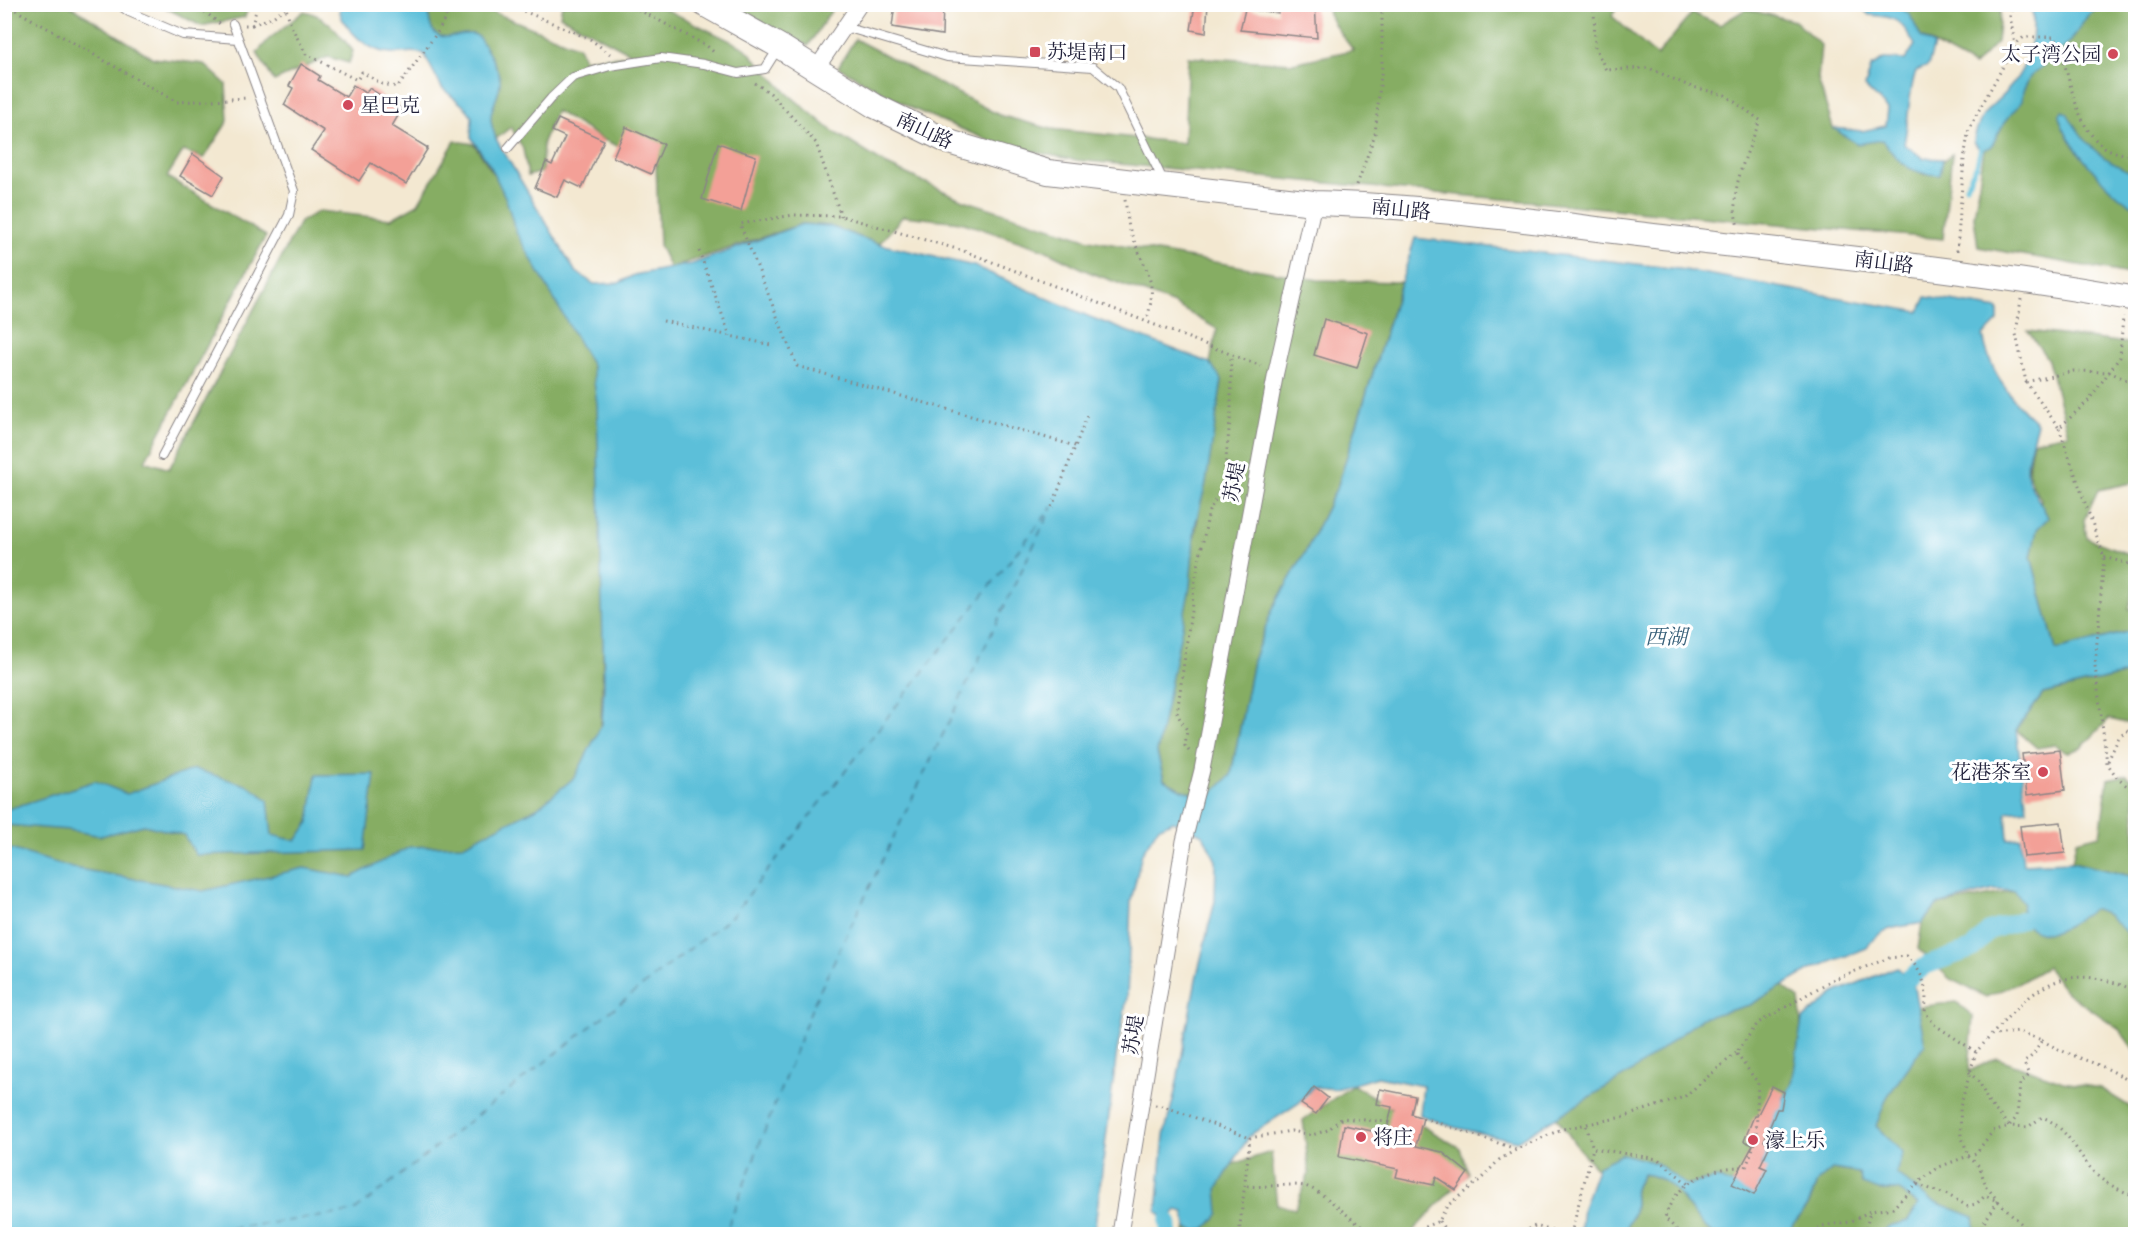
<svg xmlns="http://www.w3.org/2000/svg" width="2140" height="1239" font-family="'IM FELL Double Pica','Noto Serif SC',serif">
<rect width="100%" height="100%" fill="#fff"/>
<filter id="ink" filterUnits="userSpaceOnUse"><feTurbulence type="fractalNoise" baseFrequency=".0167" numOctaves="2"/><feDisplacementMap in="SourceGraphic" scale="12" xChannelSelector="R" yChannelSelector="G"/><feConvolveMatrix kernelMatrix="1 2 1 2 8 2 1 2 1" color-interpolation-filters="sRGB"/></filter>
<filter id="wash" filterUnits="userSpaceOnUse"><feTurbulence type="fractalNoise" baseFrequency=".008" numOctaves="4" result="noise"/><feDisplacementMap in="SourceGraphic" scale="24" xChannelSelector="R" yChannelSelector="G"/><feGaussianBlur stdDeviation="1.35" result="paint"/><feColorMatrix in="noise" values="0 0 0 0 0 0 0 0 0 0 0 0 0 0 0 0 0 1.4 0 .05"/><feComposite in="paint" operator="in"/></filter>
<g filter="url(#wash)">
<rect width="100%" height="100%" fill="#f3e8d1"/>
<g fill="#86ad64" stroke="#546850" stroke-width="1.5">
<polygon points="4,5 69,5 153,58 204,64 226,84 228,121 204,158 183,151 167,177 266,236 145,461 169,469 300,222 319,211 391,219 418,204 455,141 474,144 525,221 612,369 600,755 582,791 445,858 239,903 5,860"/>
<polygon points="160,5 249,5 245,17 201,26"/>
<polygon points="410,5 476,5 579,47 584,59 634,55 560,16 562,5 657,5 745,48 787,93 831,130 885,164 961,199 1089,240 1318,280 1401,282 1338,485 1307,549 1272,610 1253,661 1231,775 1209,797 1182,790 1164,780 1157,752 1222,381 1210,363 1217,329 1174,304 1089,272 1045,250 961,222 903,216 879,244 829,226 802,224 670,268 659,245 656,163 604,140 556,111 543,142 542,172 528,176 523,149 511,127 496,139"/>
<polygon points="728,5 835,5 808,46"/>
<path d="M1327,5h291l-6,11 45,40 35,-43 28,12 26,-16 49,12 26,24 -3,34 15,49 49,12 43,35 27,-21 -9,85 -869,-79 -77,-16 -86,-36 -73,-41 17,-28 144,76 52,14 133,14 4,-86 105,6 60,-13c-9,-13 -25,-29 -26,-45z"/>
<polygon points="1876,5 2001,5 1997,42 1974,66 1921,37"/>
<polygon points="2085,5 2135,5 2135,275 1978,247 1974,217 1986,136 2075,11"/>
<path d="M304,11c22,4 35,23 49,40l-4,12 -21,-6 -54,24 -17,-28 11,-13z"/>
<path d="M2028,331l107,13 1,128 -4,11 -34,7 -14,30 3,18 41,16 7,-2v27l-6,30 6,1v20l-79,21 -25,-94 10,-58c-16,-22 -14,-32 -8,-58l35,-7 -20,-74z"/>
<polygon points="2135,672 2135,725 2109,719 2081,748 2067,753 2055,745 2037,748 2016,730 2043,694"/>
<polygon points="2127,775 2135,783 2135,877 2072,862 2076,841 2100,835 2108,779"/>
<polygon points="2015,891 2106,899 2135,921 2135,1051 2118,1028 2066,992 2047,967 2019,983 1986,997 1950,979 1918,949 1922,923 1937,905"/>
<path d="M1780,984l19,15c4,24 2,63 -7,85 -7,17 -21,33 -31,49l8,7 -15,51 -69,4 -29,-28 -45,17 -33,-36 -28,-40 147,-93z"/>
<polygon points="1956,1002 1973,1016 1969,1071 1997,1058 2063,1082 2100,1088 2135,1110 2135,1234 1944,1234 1861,1135 1860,1084 1919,1007"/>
<polygon points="1353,1085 1460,1148 1468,1173 1412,1232 1408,1234 1185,1234 1187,1214 1211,1209 1224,1167 1271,1152 1277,1205 1295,1209 1309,1173 1303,1120"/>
<polygon points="1832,1169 1859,1173 1879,1190 1899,1190 1918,1205 1908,1221 1889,1226 1881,1234 1786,1234 1808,1206 1817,1182"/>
<path d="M1643,1174c39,4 45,45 72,60h-89c0,-9 6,-14 8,-23 4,-19 -6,-14 9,-37z"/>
</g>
<g fill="#5bbfd9" stroke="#3e708a" stroke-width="1.5">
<path d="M341,5h88c-3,58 40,15 51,34 7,11 19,29 20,41 1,14 -8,24 -9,36 -1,7 3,16 5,23l79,132 19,13 25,-1 15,-8 58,-11 110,-40 27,2 50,18 95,22 116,51 120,46 12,17 -16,103 -11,43 -5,61 -33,165 7,28 18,10 27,7 22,-22 22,-114 19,-51 35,-61 31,-64 77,-247 264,31 240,43 7,-15 72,12v12l-15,15c7,36 26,63 54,87 -4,17 -15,44 -7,61 5,12 13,21 18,34l-11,11 -6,28 25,93 79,-20v42l-92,22 -27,36 11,80 -21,2 2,27 12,-1 3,26 49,-2 63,15v64l-27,-26 -15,-6c-25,17 -46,38 -72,11l2,-18 -8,-11 -21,-1 -57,15 -15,18c-23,5 -42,2 -55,25l-57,22 -60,35 -48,13 -69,53 -116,70 -64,-14 -33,-12 3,-29 -45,-9 -42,12 -23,-2 -14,16 -49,32 -33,54 2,24c-10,14 -16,22 -33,15l-2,-16 -7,-2 -9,11 -11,-9 7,-77 11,-43 21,-113 19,-78 1,-40 -13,-26 -30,-14 -15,7 -16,25 -11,48 -4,97 -10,53 -23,183h-1089l-1,-387 69,21 130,23 101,-23 48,9 58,-30 53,-2 74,-37 38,-31 27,-53 2,-41 -7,-279 -5,-38 -76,-134 -10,-33 -15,-32 -20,-30 1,-20 -6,-9 -24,-20 -18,-34c-11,-4 -21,0 -33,-1 -18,-1 -33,-13 -44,-27 -5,-7 -9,-13 -6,-21z"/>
<path d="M1859,5h37l14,10 11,22 13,8 -6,21 -12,5c-8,23 -7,49 -12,73l19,14 20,1 -3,16c-31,-1 -40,-11 -58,-35l-25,4 -24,-16 29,3 24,-5 2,-17 -23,-22 6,-20 13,-8 21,1 10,-15c-13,-23 -18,-29 -46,-30z"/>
<path d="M2031,5h71l-14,10 -17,26 -41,36 -7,14 -1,10 -18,22 -13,24 -11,3 -6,-8c5,-35 23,-36 41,-61 15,-21 22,-52 16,-76z"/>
<path d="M2062,111l5,2c19,33 33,46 68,61v33c-25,-13 -70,-64 -76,-91z"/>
<polygon points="194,769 249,786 268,800 272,835 296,841 309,822 316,775 375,774 365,850 196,855 184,835 144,825 101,836 69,830 5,825 5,810 95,781 127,794"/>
<path d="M1897,967l16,16 12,61 -38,53 -11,29 27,27 -7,20 34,27 44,17 2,17h-95l8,-8 19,-5 10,-16 -19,-15h-20l-17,-6 -3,-11 -27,-4 -15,13 -9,24 -22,28h-71c-27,-14 -33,-56 -72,-60 -15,23 -5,18 -9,37 -2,9 -8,14 -8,23h-46l3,-26 15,-42 24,-12 35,9 29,22 31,-7 11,5 26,5 15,-48 -8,-7 31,-49 10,-64 34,-28z"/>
</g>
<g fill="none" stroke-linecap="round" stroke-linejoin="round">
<polyline stroke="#5bbfd9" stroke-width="5" points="1966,186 1977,165 1982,143"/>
<g stroke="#5bbfd9" stroke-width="18">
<polyline points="1909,978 1927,965 1972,949 1989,931 2021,920"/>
<polyline points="1168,1221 1169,1234"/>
</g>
<polyline stroke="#39617a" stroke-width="1.5" stroke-dasharray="8 6" stroke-linecap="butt" points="189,1234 353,1212 732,916 1052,507 813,1005 725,1234"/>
</g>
<g id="blocks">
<g fill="#f3a097">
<polygon points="895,4 943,4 942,35 892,27"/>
<polygon points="1195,4 1208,4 1206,33 1191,30"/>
<polygon points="1277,4 1315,4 1317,38 1240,30 1245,9 1278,13"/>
<polygon points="301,64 320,76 318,80 346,97 353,85 366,93 369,88 402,109 392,126 428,148 406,184 371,163 359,181 311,150 324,131 284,105 293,88 289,86"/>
<polygon points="558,119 604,140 582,188 565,180 557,197 535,188 546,162 552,165 565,137 552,131"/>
<polygon points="626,127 664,144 651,174 613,157"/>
<polygon points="718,143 756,156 741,211 702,199"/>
<polygon points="193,154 224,176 213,195 180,176"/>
<polygon points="1324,319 1368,333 1357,368 1314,355"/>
<polygon points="2060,750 2065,790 2027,795 2022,754"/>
<polygon points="2061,822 2065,853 2024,857 2020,826"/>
<polygon points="1772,1086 1784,1092 1781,1109 1777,1109 1764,1141 1770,1145 1760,1166 1767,1169 1754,1195 1732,1184 1753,1145 1744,1141 1754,1116 1757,1116"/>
<polygon points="1314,1087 1328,1098 1316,1114 1301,1104"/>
<polygon points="1380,1089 1415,1096 1411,1114 1423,1118 1416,1146 1442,1152 1468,1173 1456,1190 1436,1177 1434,1185 1396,1177 1398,1169 1339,1157 1344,1125 1386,1134 1392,1107 1377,1104"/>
</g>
</g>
</g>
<g filter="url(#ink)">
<use href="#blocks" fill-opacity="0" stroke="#8a8586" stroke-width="1.5"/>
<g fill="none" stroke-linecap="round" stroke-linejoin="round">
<defs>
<g id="lane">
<polyline points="118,4 129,12 183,35 238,39"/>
<polyline points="845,27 947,57 1093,67 1118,88 1160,174 1160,182"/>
<polyline points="508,148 551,98 573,77 610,66 661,58 704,64 738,73 765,69 777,50"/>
<polyline points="162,456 289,215 294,191 233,24"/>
</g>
<g id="street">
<polyline points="816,69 860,4"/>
<polyline points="1120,1234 1184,841 1202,770 1276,372 1314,203"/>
</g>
<path id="primary" d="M704,4l75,42 96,60 74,36 99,30 266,31c122,3 245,22 366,36 152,17 305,33 456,60"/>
</defs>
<use href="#lane" stroke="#8a8586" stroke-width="10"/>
<use href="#street" stroke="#8a8586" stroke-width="17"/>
<use href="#primary" stroke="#8a8586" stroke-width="26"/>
<g stroke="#8a8586" stroke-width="3" stroke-dasharray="1.5 4.5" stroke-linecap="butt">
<polyline points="5,4 177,102 247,98"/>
<polyline points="195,4 220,24"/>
<polyline points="285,4 291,26 306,54 357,80 362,72 382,84 398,87 439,30 452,4"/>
<polyline points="507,4 590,39 610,54"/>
<polyline points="628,4 707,46 716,54"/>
<path d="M1594,4l1,43 11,23 43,-2 40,18 36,9 35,25c-12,32 -33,72 -22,106"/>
<polyline points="2013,4 2010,16 2015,45"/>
<polyline points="245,25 252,25 258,4"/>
<polyline points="252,25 273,17 289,4"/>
<polyline points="755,83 770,93 816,143 841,216"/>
<polyline points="1357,185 1375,134 1382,65 1382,4"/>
<path d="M1125,200c2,11 2,23 6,33 13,36 29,48 15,88"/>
<polyline points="699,251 730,336"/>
<path d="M1957,251l7,-92 5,-31 46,-83 9,-8h31c19,39 18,122 81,117"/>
<polyline points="2021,299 2016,334 2026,382 2059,428 2088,401 2120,357 2123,316"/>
<polyline points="663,321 771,345"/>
<polyline points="2026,382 2074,371 2109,372 2136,384"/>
<polyline points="2059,428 2104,557 2095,666 2107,763 2118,779 2136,793"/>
<polyline points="1075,446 797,366 740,224 794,215 841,216 964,251 1261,366"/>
<polyline points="1052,507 1088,413"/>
<polyline points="2104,557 2136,566"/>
<polyline points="1189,751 1185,746 1187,730 1177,714 1195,581 1209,511 1223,486 1231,412 1231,355"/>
<polyline points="2108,761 2119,737 2136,725"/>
<path d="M2042,1040c30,20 66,22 94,47"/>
<polyline points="1976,1052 1960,1107 1961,1135 1969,1157 1979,1166 1986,1186 1998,1201 1983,1224 1982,1234"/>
<path d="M1969,1072l11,11 8,19 21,24 19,1 14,-10c24,9 34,34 50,53 10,13 29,20 44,27"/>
<polyline points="1155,1105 1166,1107 1250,1138"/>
<polyline points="1423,1118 1516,1149"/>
<polyline points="1586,1126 1593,1148 1658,1159 1688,1184"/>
<polyline points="1916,1184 1939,1167 1976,1153 1993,1131 2009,1126 2017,1117 2020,1084 2029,1075 2024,1063 2034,1054 2042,1040 2019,1032 1995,1035"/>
<path d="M1247,1186c18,2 40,-3 57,0 17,3 46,33 62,44"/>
<polyline points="1439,1221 1448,1234"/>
<polyline points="1239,1234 1250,1138 1291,1131 1312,1135 1328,1130 1342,1118 1388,1122"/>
<polyline points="1348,1234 1357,1231 1412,1232 1439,1221 1447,1206 1481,1179 1499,1160 1519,1148 1562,1129 1623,1117 1684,1097 1736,1053"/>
<polyline points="1517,1234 1535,1226 1553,1231 1556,1234"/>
<polyline points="1571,1234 1593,1148"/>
<path d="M1681,1234l-16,-16c9,-36 47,-52 81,-51l10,-27 2,-57 -22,-30 22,-30 74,-43 57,-22 18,-2c17,17 21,33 18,56l10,13 41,27c51,-55 77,-98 160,-61"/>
<polyline points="1807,1234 1822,1226 1850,1222 1870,1211 1893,1208 1916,1184 1948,1195 1967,1206 1976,1204 1985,1196 1998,1201 2032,1234"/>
<polyline points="1865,1234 1870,1211"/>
</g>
<use href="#lane" stroke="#fff" stroke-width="8"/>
<use href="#street" stroke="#fff" stroke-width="15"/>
<use href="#primary" stroke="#fff" stroke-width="24"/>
</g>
</g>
<g fill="#d1495b" stroke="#fff" stroke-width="2">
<rect x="1029" y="46" width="12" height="12" rx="3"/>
<circle cx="2113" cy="54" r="6"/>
<circle cx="348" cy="105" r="6"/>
<circle cx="2043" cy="772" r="6"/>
<circle cx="1361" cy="1137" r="6"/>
<circle cx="1753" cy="1140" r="6"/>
</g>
<g text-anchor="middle" stroke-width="6" stroke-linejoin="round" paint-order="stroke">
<g font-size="20" fill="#22223b" stroke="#fff" text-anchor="start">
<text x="1047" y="59">苏堤南口</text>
<text x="2101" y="61" text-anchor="end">太子湾公园</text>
<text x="360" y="112">星巴克</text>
<text x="2031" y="779" text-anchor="end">花港茶室</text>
<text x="1373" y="1144">将庄</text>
<text x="1765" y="1147">濠上乐</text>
</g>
<g font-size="20" fill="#22223b" stroke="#fff">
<text transform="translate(925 130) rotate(25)" y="7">南山路</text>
<text transform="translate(1401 209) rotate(6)" y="7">南山路</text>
<text transform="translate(1884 262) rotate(7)" y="7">南山路</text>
<text transform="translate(1234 482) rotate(-79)" y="7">苏堤</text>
<text transform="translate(1133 1035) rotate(-81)" y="7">苏堤</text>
</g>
<g font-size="21" font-style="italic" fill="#39617a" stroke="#fff">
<text x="1666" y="644">西湖</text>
</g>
</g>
<rect width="2140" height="1239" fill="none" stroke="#fff" stroke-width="24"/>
</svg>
